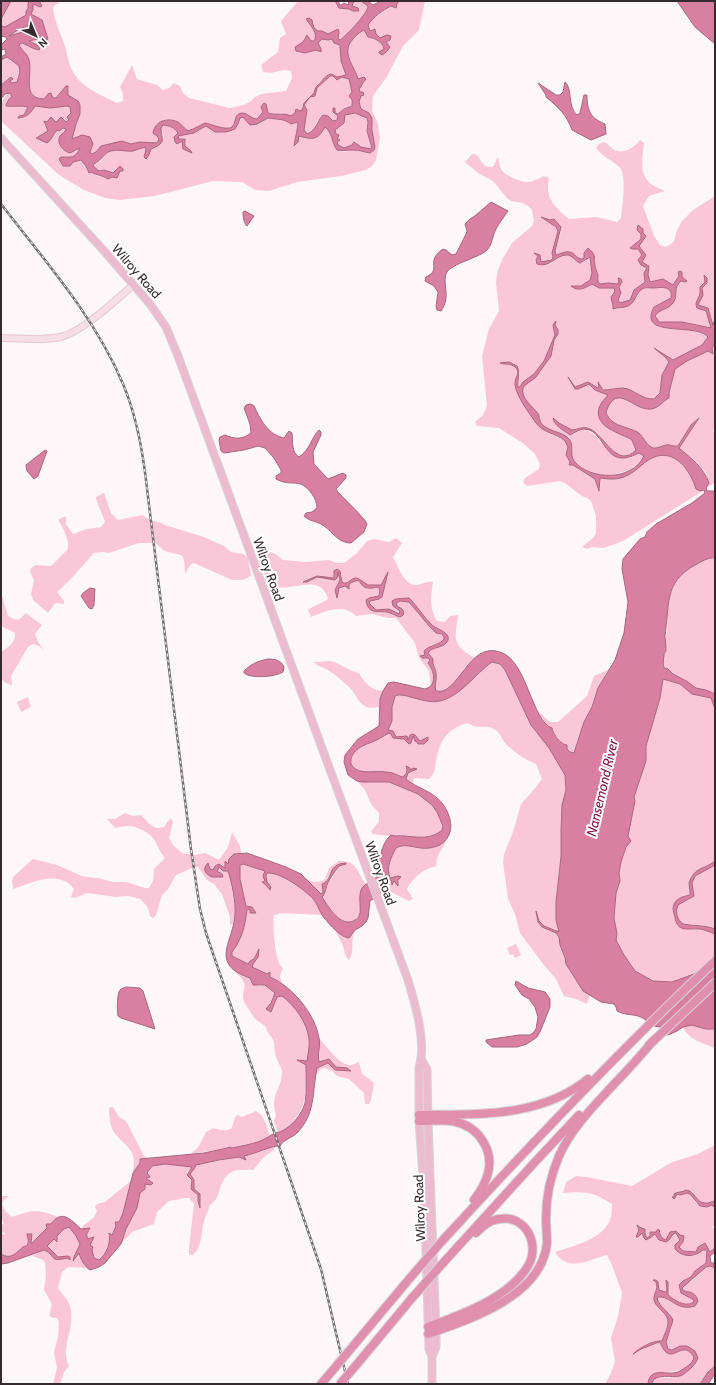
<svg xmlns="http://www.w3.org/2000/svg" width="716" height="1385" font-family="Cabin,sans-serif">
<rect width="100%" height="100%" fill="#fef7f9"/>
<g fill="#fbc7d8">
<path d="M11,1h18c-2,3 0,6 -1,9 -3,9 -16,13 -23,17l-4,-1v-7z"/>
<path d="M39,1h22l-8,6c1,13 7,25 11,36 3,9 4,19 8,27 8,17 29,25 45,33l6,-2v-7l-3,-7 12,-22 5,14 20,6 6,5 6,-2 5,-5 6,3 3,7 6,5 41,10 13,-3 7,-3 5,-5 6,-3 25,-3 6,-13 -1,-7c-12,-3 -16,4 -28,1l-2,-7 17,-13 2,-14 6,-4 -5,-13 17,-20h37l4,7h19h-5l-1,-2 2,-4 7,-1 7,5c-1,7 -22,30 -28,34l-2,-1 1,-7 -2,-3 -9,5 -10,-3 -4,-3v-5l-8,-3c5,5 13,14 8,21l-3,1 -3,-6 -3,1 -2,5 -8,5 10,6 11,-3 1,-6 4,-5 7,1 4,-1 8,6 1,16 6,14h-5l-5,2 -6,-3 -4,1 -3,4 -3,2 -6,8 -1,4 -11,12v3l-2,3 -2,1 -2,-2h-2v3l-4,3 -10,-3 -6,2 -7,-2 -2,-9 -3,8 -6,7 -2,1 -5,-4 -14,1c-1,2 -1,7 -3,9 -4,6 -23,-2 -28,-3l-12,6 -5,2 -7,-6 -16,-6 -8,17 1,5 -1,2 -22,-1 -4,2 -9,-3 -21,5 -5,6 -4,2 -2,-2 3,-5 -13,-12 -4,3 -4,1 4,-15 4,-10 -4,-15 -8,-4 1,-8 -7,4 -5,7h-4l-1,-5 -4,1 -4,5 -10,-3c-8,-11 -2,-23 -5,-35 -1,-7 -8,-11 -10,-16l3,-2c6,2 10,6 17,7l1,-1 -3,-4 -8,-4 13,-3 3,2 2,-5c-5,-11 -3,-15 -16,-21l2,-4v-6l8,2z"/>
<path d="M399,1h26l-6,29 -16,16 -17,32 -13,18 -1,15 6,13 2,15 -4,21 -4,6 -6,4 -25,6 -44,6 -28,9 -14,-1 -13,-8 -29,-1 -58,15 -35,4 -15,-2 -21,-8 -25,-15 -58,-54c0,-11 -1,-24 9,-28l2,4 -3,2 -3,6c8,2 14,0 22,2l-4,8 -5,1v2l13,-7 3,-5 15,2 17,-2 3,1 1,3 -2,10 -3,2 -7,-4 -3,4 -4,-4 -8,6 4,7 -12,6 14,4 3,-7 4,-5h9c0,4 -6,5 -7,13l16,10 5,-4c-5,11 -8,9 -19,9l-2,2 4,7 8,-1 2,-3 8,-2 5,6 1,4 10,6 19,2v-9l-3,4 -9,-3 -5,1 -6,-5 8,-5 5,-8 11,-4 5,2 16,-1 6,-3 2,2 -2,5 5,1 2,-6 8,-3 5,-9 -3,-9 2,-3c7,1 11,2 15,8l-3,2 4,8 3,-2v5l9,5 -6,-5 1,-4 -2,-4 -5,1 -1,-3c10,-1 20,-3 28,-10l3,1 4,4 13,1 12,-8 2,-6 3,-1 2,1 4,6h8l11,-6 8,2 8,-1 14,3 1,1 -5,21 5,-8 10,3 13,-6 3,-7 6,7 2,11 11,8 7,-2 14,2 10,-5c-2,-11 -2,-23 -6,-34l-8,-4 -2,-7 3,-7 -3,-7 6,-7 -7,-2c-3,-12 -15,-23 -8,-36 4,-6 8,-10 14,-13l4,7c7,1 15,5 16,12l-4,5h4l3,-4v-15l-7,3 -5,-4 -2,-5 -3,2 -2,-6 4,-6z"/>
<polygon points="27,26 33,26 33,29 9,36 9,35"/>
<path d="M7,57l12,8c1,6 1,13 -3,18h-5l-3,-5 -7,7v-8l2,-5 -2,-1v-11z"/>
<polygon points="330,76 333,76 335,79 344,77 349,79 352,92 350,97 352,106 344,109 338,114 335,113 335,114 338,116 336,121 333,121 328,116 318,120 313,130 307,134 304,130 307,110 304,105 310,97 314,96 316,94 317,88"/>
<polygon points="355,113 367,118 368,122 367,131 372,148 371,149 361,147 354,142 353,145 344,148 338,146 337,143 339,141 337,139 335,130 344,123 345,115"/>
<path d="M640,140l4,3c-1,13 -6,31 7,41 4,3 10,5 14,7l-16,5 -6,10 11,30 6,9 5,2 5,-2 4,-4 3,-11 5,-9 11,-11 22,-14v123l-1,6 -6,-17 -10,-3 5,-10 -1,-7 5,-5 -2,-7v6c-5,9 -9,16 -8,26l9,4 6,16h-2l-28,-6 -21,1 -4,-3 -2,-4 2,-3 19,-17c-1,-7 0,-11 5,-15h3l-5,-5 -6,9 -15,-5 -8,2c-3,-8 0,-12 -2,-18l-6,-1 3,-6 -1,-6 -5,-5 6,-8 -7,-6 3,2v5l-4,2 -1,3 -5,2 7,3 4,6 -4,5 9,8 -3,5 1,9 -8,5 -5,6 -2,7 -10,3 -2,-3 3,-7 -2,-6v-5l-1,2 -5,-1 -13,1c-3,-4 -5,-19 -4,-25l-10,-8 -2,2v5l-2,1c-7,-1 -9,-8 -16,-7 -3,0 -7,2 -10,3l-1,-3 6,-21 -11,-11 -6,-2 1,2c5,2 11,6 13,11l-6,22 1,5 -1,3 -11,1v-5l-4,-2 4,10 9,-1 9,-7 10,-2 2,1 4,5 9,1 6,-6 2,17 -2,7 -9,6h-9l9,3 11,-5 7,4h15l1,3 -4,3 2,15 8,-1 14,-8c2,-10 8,-12 17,-12 9,0 21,-4 19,10l-3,2 -12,5 -5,11 13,12 27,2 17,5v2c-7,12 -23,17 -35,23l-18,-12 14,14 -7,13 -2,18 -6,6c-11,1 -20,-8 -31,-10 -9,-2 -16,4 -24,-2l-1,1 -8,-5 -15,4 -3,-6 1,7 5,1 11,-5 6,6 13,5 -6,7 -3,11 33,27 4,10c-19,20 -30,-14 -43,-20 -3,-1 -12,-3 -15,-2 -2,0 -4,2 -6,2l-13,-7v4l7,4 4,4 15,-6 9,5 16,19 20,5 9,-5 5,3v2l-14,12 -19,5h-11l-14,-5 -11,-8 -3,-4 -1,-13 -10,-11 -13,-5 -8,-9c0,0 -1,-5 -1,-5 -4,-7 -18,-17 -17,-26 1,-5 10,-8 14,-12 4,-5 13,-16 15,-23 2,-4 1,-8 3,-12 1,-7 6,-9 1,-17h-2l2,10 -11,26 -10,13 -11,8 -3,5h-2l2,-14 -7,-10 -10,2c18,-2 13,7 12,19l21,39 11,9 18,9 3,6 -2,8 7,10 22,14 5,11v-12c8,1 16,2 24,-1 11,-4 18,-14 28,-19 22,-11 39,14 44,31l8,1 -81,51 -19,7 -12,-1 -5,2 -5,-2 12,-10 2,-4v-17l-5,-15 -4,-3 -5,-2 -17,-13 -5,-2 -33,5 -4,-4 2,-4 14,-9 1,-5 -5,-10 -12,-11 -24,-15 -22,-2 -2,-4 8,-7 4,-9 -5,-50 7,-27 10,-18 -3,-28 1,-10 6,-15 9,-15 20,-17 2,-5 -2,-11 -4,-4 -5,-3 -12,-2 -4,-3 -14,-17 -15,-8 -13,-11 7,-8 5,1 6,9 5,3h5l5,-10c2,5 1,11 5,15 2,2 5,3 8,5 15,7 18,7 33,-1l5,2c-4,21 5,28 20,41l27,-2 21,5 4,-4c1,-11 6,-41 -1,-50 -7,-8 -18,-11 -24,-20l3,-4 5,-2c4,2 9,8 13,9 9,2 18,-4 23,-11z"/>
<path d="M715,343v85l-2,3 2,4v47l-9,6 1,-14 -14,-15 -14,-11 19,-29 -7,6 -13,22c-5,0 -8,-3 -12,-2 -5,1 -11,5 -15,2 -5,-3 -8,-10 -12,-14 -11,-7 -29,-6 -33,-21 12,-34 33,8 54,-7 3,-2 7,-5 8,-9 4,-8 4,-18 7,-27l12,-8 21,-10 4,3 2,-1 -2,-5z"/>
<path d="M104,493l7,20 7,7 25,-5c6,7 15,5 22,10l39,12 20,9 7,6 12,2 5,4 3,18 -8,4h-11l-38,-17 -3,1 -6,10c-1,-24 -1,-17 -20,-23 -4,-2 -6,-6 -10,-8h-16l-30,10 -6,-1 -9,1 -26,29 -11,10 7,9v3l-9,-1 -7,10 -15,-13 -2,-6 3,-14 -4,-8 1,-4 5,-3 15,1 16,-16 1,-3v-5l-4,-12 -6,-10 5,-3h3v7l7,10 14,-5 14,-2 4,-5c-2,-7 -9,-20 -9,-25z"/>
<path d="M396,538l6,5 -9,14c5,9 11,29 24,28 7,-1 8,-4 16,-3 -2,13 -4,27 4,39l8,1 5,-6 8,-1c0,6 -2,10 -2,16 -2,15 8,21 19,27 -3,3 -7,6 -10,9 -8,10 -12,21 -26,25l-4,-3c-1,-9 4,-17 -3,-25l1,-5 -5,-6 3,-4 12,-3 5,-6 -9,-11 -4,-1 -7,-6 -14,-20 -18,-3 -1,9 5,3 -1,4 -10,-6 -13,1 -7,-7 2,-3 8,-1c5,-7 6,-15 9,-24l-4,3 -3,7h-13l-8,-6 -8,-1 -5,5 -5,-1v-6l-3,-7 -5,9 -17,-2 -14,6h4l10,-5 18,3 3,-8 2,8 -3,5v12l2,-9 17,-8c4,1 6,7 11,8 3,1 7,-1 11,-1l2,3 -1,6 -10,2 -2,6 10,8h12l8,4 3,1 2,-8 -5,-3 -1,-3 4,-2 9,1 21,25 6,6 6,1 2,3v2l-2,3 -11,3 -9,13h6l2,2 -2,3c6,8 8,14 3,23l-2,-15 -10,-13 -4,-15 -19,-25h-8l-16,-4 -16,2c-13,-13 -30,-5 -45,1l-3,-7c6,-5 13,-6 20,-11 -8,-29 -38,-4 -55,-14 -5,-3 -8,-11 -11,-16 -5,-7 -5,-12 -1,-20l15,5 7,6 23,2 23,-2 7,3h8l13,-10 10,-12 7,-2 15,3z"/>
<path d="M712,557l3,1v136l-12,-5 -6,-1 -9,-6 -15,-8 -5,-5 -4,-1c-1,-3 -1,-8 -1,-12 1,-2 3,-4 3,-6 0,-6 -1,-12 1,-18 1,-7 0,-14 0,-21 2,-28 20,-46 45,-54z"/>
<path d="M1,592l7,24c10,6 10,5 18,-3l16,12 -7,9 3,8 6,8 -5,-4 -6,-2 -5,3 -17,29 1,9 -6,-2 -5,-4v-27c7,-4 15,-10 14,-19l-14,-7z"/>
<path d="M330,661c11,2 18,10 29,12 4,9 14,18 24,18l-4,16c-6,1 -12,2 -17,-3 -6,-5 -7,-12 -13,-17 -8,-7 -15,-14 -25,-19 -4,-2 -7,-2 -10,-6z"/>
<path d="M492,662l8,2 5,6 26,55 18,23 16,27 1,15 -4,15 -1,26v26l-5,45v18l3,12 -15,-6 -5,-5 -2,-10c2,26 15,13 22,26 2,3 1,6 1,9 4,15 16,40 30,49l-3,9 -11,-5 -12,-3 -8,-17 -13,-15 -23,-31 -5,-19 -7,-15 -5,-37 1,-8 9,-22 8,-28 15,-17 6,-8 -6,-15c-9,-3 -24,-13 -31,-21 -4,-5 -4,-10 -11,-14 -9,-5 -16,1 -26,-6 -21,5 -29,19 -32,39 -1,8 -1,11 -7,17l-15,-1 -1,5 -5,-3 -2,-3 2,-4 7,-2h-5l-3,-4c1,4 -1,9 -5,10 -5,-2 -10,-5 -16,-5 -11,-2 -29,4 -35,-8l2,-10 4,-5 32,-16h2l1,4 5,2h7l5,5 4,-8 4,6 1,2 8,-5 -6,2 -5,-6h-5l-2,5 -12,-3 -8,-7 4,-9v-14l1,-7 2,-4 3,-1h5l26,7 20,-4z"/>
<path d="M610,669l-4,4 -14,34 -8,15 -10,31 -4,-1 -17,-20 -1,-4c-7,-2 -11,-11 -14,-17l12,11h8l29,-26 7,-20z"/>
<path d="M663,679l17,5 12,10 19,4 4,11v152c-9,7 -20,7 -25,19 -3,5 1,10 -1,15l-12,5 -1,23 11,6h12l16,5v13l-1,3 1,1v13l-10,6 -33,12 -19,-1 -18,-10 -11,-16 -8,-15 1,-6 -3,-16 2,-25 4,-12 -1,-8 2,-11 5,-15 5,-7 -3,-4 5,-29 1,-10 12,-36v-15l14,-48z"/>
<polygon points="28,697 31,707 21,712 17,702"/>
<path d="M357,781l32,1 29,12 14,11 5,7 6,14 -1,4c-11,10 -25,7 -38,6 -5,-1 -8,1 -13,-1l-2,1 -16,-2 -2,-3 8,-9v-9l-8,-9 -6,-14z"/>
<path d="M125,813l8,3 8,-1c7,7 13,16 23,12l4,-6 3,-3 2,4 -4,16 4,7 9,8 12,2 11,-2 14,7 9,-13 4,-15 8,14 1,7c-15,2 -9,7 -16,15l-4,-4 -7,6 -4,-1 2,8h9l1,-3 -5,-3 2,-5 4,5h5c6,16 9,36 6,53l-4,1v-8l-8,-23 -8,-10 -7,-4 -9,-13h-4l-18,8 -8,14 -6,6 -6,20 -3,3 -3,-2 -2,-8 -2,-3 -6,-6 -12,-3 -12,1 -29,-4 -12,5 -4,-1 3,-8c-15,-20 -42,-6 -61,0l-1,-8 1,-4 20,-18 24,6 25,11 12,2h4l15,4h13l19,6h4l4,-7 1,-12 11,-11c-5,-5 -6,-11 -10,-17 -4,-8 -18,-15 -27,-15 -4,0 -9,1 -13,2l-8,-9h8z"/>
<path d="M446,840c-2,9 -11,15 -9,24l-2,3c-10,0 -24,13 -28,22l6,10 -4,2 -26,-13 4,-3 2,-5 3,3 2,-2 5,2 -1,-7 -8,2c-4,-12 1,-20 6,-30l13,-3c3,1 6,3 9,3 10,2 21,-1 28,-8z"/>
<path d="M339,861c19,-1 18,13 28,24 -10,7 -5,20 -8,31 -13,18 -30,-9 -37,-19l3,-3 1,-6 13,-22 -4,-1 -8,16 -5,3 1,8 -2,2 -14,-15 7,3 8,-1 3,-2 4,-11z"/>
<path d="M241,864l24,7 -1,11h3l-1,-8c11,-4 39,16 46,25 5,4 7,11 10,16l-40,-2 -8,2c-2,9 1,36 4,45 1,4 3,6 5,8l-3,8 2,7 -30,-16c0,-6 6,-9 6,-16l-4,8 -6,6 -16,-9v-4c10,-13 13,-26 15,-42l3,-1 5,5 -5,-8h-4l-6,-27v-14z"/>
<path d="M715,865v64l-16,-4 -16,-1c-6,-4 -8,-12 -5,-19l12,-6 4,-7c-6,-20 8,-19 21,-27z"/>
<path d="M334,928l10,10 3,1 8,-9c-5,10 0,22 -6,30l-3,-3 -3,-11z"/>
<polygon points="516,944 521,955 515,958 513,954 510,955 507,948"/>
<path d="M233,969l10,7 7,2 1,4 7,4 7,-1 10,8 -7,14 3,4 6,-14 5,-1c13,10 25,26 27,43 1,7 -1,15 -2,22h-9l8,4c0,21 2,41 -13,56 -4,5 -9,10 -15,12l-4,-12 2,-6c-7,-21 7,-27 6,-44 -1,-5 -5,-10 -6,-14 -3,-11 1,-14 -7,-23 -2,-2 -2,-5 -4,-8 -6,-5 -11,-6 -15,-15 -3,-4 -8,-11 -7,-16 0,-5 3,-8 1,-12 -2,-6 -8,-9 -11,-14z"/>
<path d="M692,1025l14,4h9v19c-13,-5 -26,-8 -32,-21z"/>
<path d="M320,1039c6,8 20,25 29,26 4,0 7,-2 10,-3l3,12 10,7 2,3 -3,16 -2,4h-4l-1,-11 -15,-14 -12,-3 -6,-6 -8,-2 -3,2 -5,7 2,-9 11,-5 7,7 15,1 -3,-3 -11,-1 -4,-5h-13z"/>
<path d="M113,1107l6,10 7,4 18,35 4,2 -8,1 1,4 -8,10c0,-4 1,-8 1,-13 -1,-11 -11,-17 -18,-25 -6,-7 -7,-18 -7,-27z"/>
<path d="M256,1111c9,4 11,17 14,26l-16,7 -22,4 -2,-1 -3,1 -36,6 8,-8 7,-14 7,-4c6,2 13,4 19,0l3,-11 3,-2 4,2z"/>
<path d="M275,1145l-1,5 -10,7 -11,13c-18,-1 -26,-1 -33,18 -1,3 -1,6 -3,9 -1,4 -6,6 -8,10 -1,6 -4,9 -5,15 -3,11 -2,25 -11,33h-4v-8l5,-43 -5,-6h-4l-16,3 -12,11 -3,12 -22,8 -11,12 23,-60 7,1 2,-3 -7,-4 6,-12 14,-2 26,2 -1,3 -4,3 1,4 4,4c-2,8 0,10 6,15v6l2,4v-11l-6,-5c-1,-7 1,-10 -4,-15l4,-5 2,-4 57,-11z"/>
<path d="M715,1145v56c-13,4 -16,2 -23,-9h-15l-3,5h-1l1,2 3,-5 3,1 8,-2 3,2 6,9 16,1 2,3v18l-4,1 4,2v19l-5,4 -7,-7 -5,2 -2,5 -13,-1 -4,-4 4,-5v-4l-7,-7 -8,3v5l-2,1 -4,-2 -3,-7 -7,1 -3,2 1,2 -3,2 -2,-4 -2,-6 -2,1 -3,-3 1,4 -1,7 4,-4 2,5h6l5,-5 5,7h9l4,-6 3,-1 4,7 -5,5 7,9 12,2 9,-6h4l-1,13c-6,4 -9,7 -14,13 -6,6 -8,2 -13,13l15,11 -1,3c-9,4 -17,-3 -25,-8v-13h-2l1,9 -2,1 -7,-2v-8l-4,-1 4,4 -1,6 -3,5 3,11 10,9 2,6 -7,19c-10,-1 -20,7 -27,12l6,-4 18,-7 7,10c12,3 15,-7 27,2v7c-12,11 -17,11 -33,11l-11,12h-44l6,-11 4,-12 -4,-23 7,-22 4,-23 -10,-28 -5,-10c-13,3 -34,15 -46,4 -3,-2 -5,-5 -6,-7 18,-6 50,-13 56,-35 1,-4 1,-9 1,-13 -19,-12 -26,-13 -49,-11l3,-11 10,-6 11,1 45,9 40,-24 26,-8z"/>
<path d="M132,1180l-9,33 -12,22 -6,19 -4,4 -5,2c-2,-3 -10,-24 -10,-28l4,-3h-9c5,-8 13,-8 16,-18l-2,-4 2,-3 8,-2 12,-10z"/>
<path d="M1,1196h8l-6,5 -1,4 4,7 6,5c20,-7 25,-8 46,0l-11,10 -5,8 -11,8 1,-9 -5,2 2,4c-5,9 -18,21 -28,14v-21l4,2v-2l-4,-1v-7l3,-1 -3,-8z"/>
<path d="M67,1227l4,1 9,16 -2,6 -4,4 1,6 2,-5 2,-2 2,7 5,8 -18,-1 -6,5 -4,16c3,5 9,10 11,16 9,21 -10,42 0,62l-5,6 -4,12h-7l4,-16 -3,-16 4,-15 1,-15 -2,-4h-4l-4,-2 3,-12 -8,-14 2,-15 -1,-12 -2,-3 -11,-4 12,-6c5,2 4,4 8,7 5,5 12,2 18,0h-12l-12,-11 8,-7 3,2v-5z"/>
<path d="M709,1266l6,2v98l-7,6 -8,12h-47l-1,-2c5,-8 13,-3 21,-5 7,-1 15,-8 21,-11l3,-11 -17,-9 -8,4 -4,-1c-5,-13 4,-16 4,-25 1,-11 -11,-16 -15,-25l1,-2h5l11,7 21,2 -3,-13 -8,-2 -2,-3 12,-9 7,-8z"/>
</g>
<g fill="#d980a1" stroke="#a8667e" fill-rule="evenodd">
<polygon points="2,1 11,1 1,19 1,2"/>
<path d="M29,1h10l3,5 -2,1 -7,-3v6l-2,4 11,6 6,19 -2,1 -4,-2 -13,3 8,4 3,4 -1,1c-7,-1 -11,-5 -17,-7l-3,2c2,5 9,9 10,15 4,14 -8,38 15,39l4,-5 3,-1 2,5h3l10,-12h2v9l10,6 2,4v9l-4,10 -4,15 10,-4 8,2 3,7 -3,8 2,2 4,-2 5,-6 21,-5 9,3 8,-2 18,1 2,-4 -2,-3 -4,-3c2,-12 14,-16 25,-11 4,3 6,6 10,9l5,-2 12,-6c6,1 22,8 27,4 5,-4 1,-14 11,-14 5,1 9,6 14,6l6,-7 -2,-5 3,-4 2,1 2,9c9,3 14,-1 23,3l4,-3 1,-4 5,2 2,-3 1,-5 10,-10 2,-6c5,-4 9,-12 15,-13l6,3 9,-2 -5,-14 -1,-16 -6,-2 -2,-4 -4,1 -6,-1 -4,4 3,6v3l-5,-2 -11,3 -9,-2 -1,-4 8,-5 4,-7 4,6h3c5,-7 -4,-16 -8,-22l3,-1 3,2 2,8 4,3h4l6,3 10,-5 1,3 -1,7 2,1c6,-4 28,-27 28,-34l-7,-5h7l5,4 8,-4h18l-2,3 -1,4 -5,-2c-9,5 -17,10 -23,19l2,6 5,-2 1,5 4,4 7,-3 4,1 -1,4 -4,2 4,5c-1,2 -5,7 -8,8l-3,-2v-1l5,-3c-1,-7 -9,-11 -16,-12l-4,-7c-6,3 -10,7 -14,13 -7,13 5,24 8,36l6,-2 2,2 -4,5 -1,3 -2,1 1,4h3l1,3 -3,1 -2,6 2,7 8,4 3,5v12l3,17 -1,3 -4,3c-6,-1 -11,-3 -17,-3 -6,0 -10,1 -16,0 -6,-8 -4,-17 -12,-23 -7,13 -12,13 -26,9l-1,6 -4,4c1,-8 4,-17 4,-24l-7,2c-8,-6 -13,-4 -23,-6l-11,6 -7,1 -7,-8 -3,1 -2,6 -3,5 -9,3h-11l-9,-6 -12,7 -16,3 1,3h6v7l6,5 1,2 -9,-4 -1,-8 -5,3 -2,-2 -1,-5 4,-4c-4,-6 -8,-7 -15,-8l-2,3c1,13 5,15 -10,21l-2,6 -3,4 -2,-2 2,-8 -1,-2c-4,1 -8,3 -12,4 -9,1 -16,-3 -25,1 -5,3 -6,8 -14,12l-1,2 6,5 5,-1 9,3 7,-7 3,3v2h-3l-3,7 -5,-1 -4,2c-5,-4 -11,-3 -17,-7l-2,1 -3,-7 -5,-6 -8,2 -3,4h-7l-4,-7 2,-2c10,0 14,2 19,-9l-10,5c-7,-2 -14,-10 -10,-17 3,-3 5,-4 6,-7l-3,-1 -4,3 -2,-1c-4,4 -5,10 -10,13l-11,-5 12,-7 -4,-10 3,1 4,-5 5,5 5,-5 5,5 3,-2 -2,-3 4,-4 -1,-6 -3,-1 -17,2 -15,-2c-4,7 -8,11 -16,12h-1l1,-2 5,-1 4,-8c-8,-2 -14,0 -22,-1v-1l3,-6 3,-2 -2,-4 -5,1 -4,5v-14l10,-8 2,2 -3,2 1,2 6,-1c6,-17 2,-16 -10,-25l-6,3v-3l5,-3 -1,-5 -4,1v-5l6,-6 -1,-2 -5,-1v-10l4,1 21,-12v-4l2,-2v-5zM27,26h6v3l-24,7 7,-5zM330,76h3l4,4 5,-3 7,2 3,13 -3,4 3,4v6l-8,3 -6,5 -3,-1v-5h-2v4l5,4 -1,4 -4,1 -5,-5 -5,-1c-6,6 -7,16 -16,19l-3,-4 3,-20 -3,-5 6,-8 5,-1 2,-8zM355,113l12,5 1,4 -1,9 5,17 -1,1 -10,-2 -7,-5 -2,3 -8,3 -6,-3 -1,-3 3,-2 -3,-1 2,-4 -3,-1 -1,-4 9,-7 1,-8z"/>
<polygon points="335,1 338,1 340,5 341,5 344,3 348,5 349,1 354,1 352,6 358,8 359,11 353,11 349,9 339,8"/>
<polygon points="677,1 715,1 715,44 695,27"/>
<path d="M565,82c8,7 2,24 12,33l3,-2 4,-18h3c0,15 3,23 18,29l1,10 -15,6 -19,-10c-5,-15 -15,-24 -26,-33v-2l-8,-12 18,12h4l3,-3z"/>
<path d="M491,202l17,9c-4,6 -9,12 -12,18 -4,8 -4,17 -10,22 -9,7 -34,13 -39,21 -6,10 5,24 -6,39l-4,-1 -1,-3 2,-15 -4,-6 -9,-5 1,-4c17,-8 -2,-15 17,-28l3,1 6,5 4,-1 10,-20 1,-3 -2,-7 5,-5 6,-4z"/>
<path d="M245,211l9,5 -7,10c-3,-2 -4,-10 -4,-14z"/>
<path d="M541,217l9,3 4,-1 7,8 -6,24 1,4c4,-1 9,-4 14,-3 5,1 6,7 12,7l2,-1v-5l4,-5c8,7 6,7 7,17 0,3 2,7 3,10 0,4 -1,6 2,9l8,-1 10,1 1,-2 -1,-4 3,1 1,3 -3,5 2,6 -3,7 2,3 10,-3 4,-10 11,-8 -1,-9 3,-5 -6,-3 -3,-5 4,-5 -4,-6h-6l-2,-1 11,-9v-5l-4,-4 1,-5 5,4v4l3,3 -7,10 7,9 -4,7 7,4 -1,9 2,7 13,-3 10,6 6,-9 -1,-4 2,-1 2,1v5l5,4 -1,1 -5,-1c-9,8 -2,14 -8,22 -5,7 -14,6 -18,13l4,6h23l29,6 -5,-17 -9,-3c-3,-6 2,-9 3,-15 0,-2 0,-4 0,-6l5,-5 -1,-7 3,3v5l-5,5 1,7 -5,10 10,3 5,17 2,-6v24l-3,5 1,6 -5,-3 -21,10 -12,8 -6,24v5c-6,3 -10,10 -18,11 -18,2 -34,-28 -45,3 4,15 22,14 33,21 4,4 7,11 12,14 4,3 10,-1 15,-2 4,-1 7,2 12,1l13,-21 8,-7 -20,30c12,10 25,20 30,35l-3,5 1,3h8v67c-7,-1 -14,4 -20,7 -32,18 -25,41 -30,70 0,5 1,11 1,15 -1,5 -2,1 -2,6 -1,4 -1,9 0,12l4,1 5,5 15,8 8,6 10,2 9,4v15l-4,-11 -19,-4 -12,-10 -17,-5 -3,19 -14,48v15l-12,36 1,4 -7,35 3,5 -5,6 -5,15 -2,11 1,8 -4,12 -2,25 3,16 -1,6 8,15 11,16 18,10 19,1 33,-12 10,-6v65h-9l-14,-4 -9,2 -6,4 -9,4 -4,-2 -3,-6c-12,0 -13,-8 -23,-11 -7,-2 -14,-1 -21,-5l-1,-4 -2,-3 -13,-2 -18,-11 -17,-27 -1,-6 -5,-13 -1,-8 -3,-4 -14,-6 -4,-5 -2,-11 3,10 5,5 15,6 -3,-12v-18l5,-45v-26l1,-26 4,-15 -1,-15 -16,-27 -18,-23 -26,-55 -5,-6 -8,-2c-17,12 -31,34 -52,39 -15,4 -37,-10 -45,-5l-3,11v14l-4,9 5,1 3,6 11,-1 1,4 2,-5 2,-1 3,1 5,6 8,-4v3l-4,4h-6l-1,-2 -2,-1 -2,-5 -2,7 -2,1 -5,-5 -11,-1 -2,-4 -2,-1c-6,3 -11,7 -17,9 -11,4 -22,9 -21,22 6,12 24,6 35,8 6,0 11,3 16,5 5,-2 6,-7 4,-11l4,2v2l3,-2 4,1 -9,4 -2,6c15,12 31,12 41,32 3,7 5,13 3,21 -3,10 -11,15 -21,16 -12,2 -22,-6 -33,0 -5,10 -10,18 -6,30l8,-2 3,1 -3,3v6l-4,-5 -2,4 -1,-5h-2l-10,15 -9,6 -2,17 -2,4 -4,4 -7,4 -6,8c-7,1 -23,-17 -27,-23 -3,-5 -5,-12 -9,-16 -9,-10 -33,-27 -46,-26l-1,3 1,6 4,5 -1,3 -4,-5 -4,-3 3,-1 -2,-5 2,-5 -22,-7 -3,1v14l6,27 6,1 4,6h-6v-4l-3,1c-2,16 -5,29 -15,42v4l16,8 2,-3 4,-2 5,-10 -1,8 -5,7 -1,3 15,7 3,-2v5c22,9 45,37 49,61 2,8 -2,16 0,24l10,-3 7,8 11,1 4,3 -16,-1 -7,-7 -11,5c-5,24 -1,45 -20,65 -5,5 -13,6 -17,13 -8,-1 -25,8 -36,10l2,4 -7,-3 -20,3 -23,5 -2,4 -4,5 4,6v9l6,5v14l-2,-7v-6l-7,-6 1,-9 -5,-5 5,-8 -26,-3 -14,2 -5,7 3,4 -4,1 7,5 -2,2 -6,-1v5l-5,4 -3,15 -11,21 -5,15 -16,19 -6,4 -9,3c-6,-4 -9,-10 -11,-17l-6,8c1,-7 5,-11 7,-17l-4,-8 -7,-9 -5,2 -7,7v6l-3,-3 -7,7 11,11 10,-1 2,1v3l-3,-2c-18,5 -11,-3 -23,-8l-36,13 -7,1v-10c10,6 15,-1 22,-7 4,-2 3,0 5,-4 1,-4 -1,-6 -1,-9h5l-1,9h1l15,-15 -1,-4h5c11,-15 19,-5 30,5l9,-1c-2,5 -5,5 -2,11l6,-2 -4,8 3,2 -1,3 2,8 5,2c8,-6 12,-18 10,-27l3,2 4,-9 -1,-4h4l4,-9 10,-40 7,-10v-4l64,-6 23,-5 3,-1 2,1c18,-4 26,-4 41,-14 3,-2 6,-1 9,-3 10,-5 20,-17 23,-28 2,-12 1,-26 1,-38l-9,-5 10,1c1,-7 3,-15 2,-22 -2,-17 -14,-33 -27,-43l-5,1 -6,15 -5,-3 5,-6 4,-10 -10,-8h-12l-3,-7c-42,-14 -16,-37 -15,-64 1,-12 -3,-31 -7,-43h-5l-4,-4 -2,4 5,3 1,3h-11c-7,-3 -10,-8 -4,-14l2,6 3,1 2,-4 4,-2 6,4v-7l3,3 1,-5 5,-5 13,-1 39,14 15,7 20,20 2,-2 -1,-8c13,-5 4,-20 24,-21v1l-7,2c-4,5 -11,15 -13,22 -1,4 -1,6 -4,9 6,9 19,32 33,23 3,-1 4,-3 5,-7 1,-8 -2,-18 2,-25 3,-4 11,-8 15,-11v-8l-2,-2 3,-1c2,-10 5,-25 13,-31 5,2 8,0 13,1 13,1 27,4 38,-6l1,-4 -6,-14 -5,-7 -14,-11 -29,-12h-27l-5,-1 -9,-6 -4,-13 1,-7 13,-16 21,-13 1,-27 3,-8 5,-8 6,-1 31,7c13,-4 9,-18 3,-26l2,-3 -2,-2h-6l-2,-2 5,-1 -1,-4c7,-7 16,-6 20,-12v-2l-2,-3 -6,-1 -6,-6 -21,-25 -9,-1 -4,2 1,3 5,3 2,3 -1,3 -3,2c-4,-1 -6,-3 -10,-4 -9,-4 -22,4 -24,-13l3,-2 10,-2 1,-6 -2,-3c-3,0 -7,2 -10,1 -11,-1 -4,-13 -19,-4v5l-4,-3 -6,2 -2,10 -2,-8 5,-10 -2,-8 -1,6 -2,2 -18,-3 -10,5h-4l14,-6 17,2v-7l3,-2 3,2 2,11 2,1h3c10,-9 11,-4 21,2h13l7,-13 -6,25 -3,2 -9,2 -1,2 7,7 13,-1 10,5 1,-3 -7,-5 -1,-5 4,-2 13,-1c9,8 14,19 23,27 4,4 21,8 15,17 -5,7 -15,4 -19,11l5,6c-1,7 3,9 3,15 1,6 -2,11 0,17 22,6 32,-50 64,-39 27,8 32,70 52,76 1,6 9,17 15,17v4l3,3 4,1 10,-31 8,-15 6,-19 17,-28 9,-27 4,-31 -6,-33 1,-10 17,-20 5,-2 2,-5 9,-8 36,-21 13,-10 -1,-3 -4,1 -4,-2c-5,-17 -21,-42 -44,-31 -10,5 -17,15 -28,19 -8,3 -16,2 -24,1l-1,13 -4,-12 -22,-14h-4l1,-3 -4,-7 2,-8 -3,-6c-9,-8 -22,-8 -29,-18 -7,-10 -19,-26 -21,-38 -1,-7 6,-12 0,-18 -5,-4 -10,-2 -15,-4l9,-1 8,4c4,9 0,13 1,21h2l3,-5 11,-8 10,-13 11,-26 -2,-10 3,-4 -1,4 3,5v4l-4,6 -3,16 -15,21 -12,9c-6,11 10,21 15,29 0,0 0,4 1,5 1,4 5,7 9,9 6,3 14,4 19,9 7,6 1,16 6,23 17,20 58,20 70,-5l-5,-3c-36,19 -32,-22 -54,-24 -5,0 -11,4 -15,6 -6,-5 -16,-9 -17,-17l6,5 13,7c6,-1 11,-4 18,-1 14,5 27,41 46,21l-4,-10c-11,-7 -38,-12 -33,-32 2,-6 6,-9 9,-13l-13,-5 -6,-6 -11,5h-3l-7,-12 7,10 13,-5 10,6 1,-1 -1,-5 5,8c7,0 14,-2 20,-2 11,1 19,12 31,11l6,-6 2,-18 7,-13 -4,-5 -11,-9 19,12 29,-15 6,-8c-12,-15 -71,2 -54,-30l17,-9c2,-12 -9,-11 -17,-10 -4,0 -9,-1 -12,1 -8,6 -5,12 -14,17 -5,2 -10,1 -15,3v-3l-2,-9 4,-6 -1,-3h-15l-7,-4c-7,4 -14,8 -21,2h10l9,-6 2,-7 -2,-16 -10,6c-5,-2 -8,-8 -13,-8 -12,0 -16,13 -30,9l-1,-4 2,-4 -4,-3 6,2 1,7 11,-2 1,-3 -1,-4 6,-22 -2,-4z"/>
<path d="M251,404l3,2c6,13 14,29 30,32l5,-7 3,2c1,9 -1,19 7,24 11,-7 12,-19 20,-27l2,2v3l-8,17 1,12 14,15 15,-6 3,2v3l-10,11 2,3c6,7 27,26 29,32l-3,8 -13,11c-13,0 -17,-10 -27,-17 -6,-5 -14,-4 -20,-10l2,-3 6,-1 5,-4c0,-5 -2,-10 -5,-14 -13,-18 -19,-6 -36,-15v-3l5,-3v-3l-7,-12 -9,-10 -7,-2 -14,4 -20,3 -3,-2 -2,-11 1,-3 5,-2c9,4 17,5 26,-2l-1,-9 -6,-16 2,-3z"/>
<polygon points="45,450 47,451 38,476 34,479 27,471 26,465"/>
<polygon points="90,588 95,589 94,605 92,609 89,608 81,596 83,593"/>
<path d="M268,659c7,0 13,1 16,8l-1,5c-8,5 -32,7 -39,1v-2c7,-7 14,-10 24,-12z"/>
<path d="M715,861v4l-20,11 -3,7 2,13 -16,9c-3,7 -1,15 5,19 11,2 21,1 32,5v5c-5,-2 -10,-4 -15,-5 -12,-1 -23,4 -25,-12 -1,-3 -2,-6 -2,-9 2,-10 9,-11 17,-13v-3l-1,-9c6,-17 15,-13 26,-22z"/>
<polygon points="516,981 528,988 545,992 550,999 550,1007 540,1032 537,1037 527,1044 517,1047 492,1047 486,1042 486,1040 519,1035 530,1035 533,1033 536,1029 538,1017 535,1007 529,999 522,995 515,985"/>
<path d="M126,987l14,1 3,3 12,38 -34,-11 -3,-2c-1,-5 -1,-23 2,-26 2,-2 4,-2 6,-3z"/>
<path d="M686,1190c9,1 10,13 19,13 3,1 7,-2 10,-2v7l-3,-3 -5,2 -7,-1 -9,-11 -3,-2 -8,2 -3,-1 -2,4 -1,1 -2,-2h2v-3c4,-3 8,-1 12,-4z"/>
<path d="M637,1225l4,3 4,1v5l2,4 3,-2v-4h6l2,-3 2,2 -1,1 3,6 4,2 4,-8 6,-1 4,4 4,1 -1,6 -4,5 4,4 13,1 2,-5 7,-4 5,9 5,-4v4l-5,4 1,7h4v5l-5,-2 -4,1 -24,21 2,3c7,1 12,2 14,10l-3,5c-18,6 -26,-11 -37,-9l-1,2c3,8 12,13 16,21l-7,22 2,7 4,1 8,-4h7l8,5 3,7c-2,5 -4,7 -8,11 -3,2 -6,6 -10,7 -9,2 -23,-3 -28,6l1,2 -5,-1c3,-17 19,-7 30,-11 4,-2 8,-5 11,-7 3,-3 4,-4 5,-8 -10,-16 -18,1 -27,-4 -4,-3 -5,-8 -8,-11l-18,7 -8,5c6,-6 20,-14 29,-13 2,-6 6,-13 6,-18 1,-10 -12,-14 -14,-23 -1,-7 5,-10 2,-18l-3,-2h3l2,2 1,8 6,2 2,-1 -1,-11 2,2v13c7,5 15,12 25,8l1,-3 -13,-7 -2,-8 4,-4 8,-4 4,-6 11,-8 1,-13h-4c-8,7 -20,8 -28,-1v-4l5,-5 -4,-7 -3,1 -4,6 -3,2 -7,-2 -4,-6 -5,4 -4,2 -2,-2 -2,-5 -4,4h-2l3,-7z"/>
<polygon points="715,1366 715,1374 708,1384 700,1384 708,1372"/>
</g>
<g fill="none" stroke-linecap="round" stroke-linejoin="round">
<defs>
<path id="secondary" d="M1,338c18,0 42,3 59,-1 21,-4 56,-37 73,-52"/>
<g id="primary">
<path d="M1,138l104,114 45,52 16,23 12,29 151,411 79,213c7,24 19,63 11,87v54l5,68 5,160 3,8v27"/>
<polyline points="421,1059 427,1069 428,1121 436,1331 436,1347 432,1357"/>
</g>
<g id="motorway">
<polyline points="649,1045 715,983"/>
<path d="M419,1115c58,-1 121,3 169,-36"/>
<path d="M419,1121c12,0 25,-2 37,1 23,5 38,29 32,51 -2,10 -8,19 -14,27"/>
<path d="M443,1240c88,-96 177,-190 272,-279"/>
<polyline points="443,1263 535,1162 579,1115"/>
<path d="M428,1327c34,-13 81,-29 100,-61 13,-22 -3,-52 -29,-47 -10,1 -17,8 -23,14"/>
<path d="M428,1334c43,-15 114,-38 119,-91 0,-8 -1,-17 -1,-25 0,-21 5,-43 13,-62 13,-29 36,-51 57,-74 13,-13 25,-27 37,-41"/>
<polyline points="354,1345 410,1278"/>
<polyline points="358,1363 412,1298"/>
<polyline points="321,1384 333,1370"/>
</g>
</defs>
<use href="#secondary" stroke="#e6c6d0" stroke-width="8"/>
<use href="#primary" stroke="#d7d4d5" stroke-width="9"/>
<use href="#motorway" stroke="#d7d4d5" stroke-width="10"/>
<use href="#secondary" stroke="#f6dee6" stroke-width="6"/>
<use href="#primary" stroke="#ecbcce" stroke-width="7"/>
<use href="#motorway" stroke="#e090ad" stroke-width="8"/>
<defs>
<path id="rail" d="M1,204c44,57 94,113 122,180 12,28 18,58 22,88l46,377 9,60 6,24 115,336 27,115"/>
</defs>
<use href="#rail" stroke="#786e71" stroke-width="2.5"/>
<use href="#rail" stroke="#fff" stroke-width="1" stroke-dasharray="3" stroke-linecap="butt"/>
<defs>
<g id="motorway-bridge">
<polyline points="410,1278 443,1240"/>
<polyline points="412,1298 443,1263"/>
<polyline points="333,1370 354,1345"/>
<polyline points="340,1384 358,1363"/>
</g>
</defs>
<use href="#motorway-bridge" stroke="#d7d4d5" stroke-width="10" stroke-linecap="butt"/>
<use href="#motorway-bridge" stroke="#e090ad" stroke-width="8"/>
</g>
<g text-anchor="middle" stroke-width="4" stroke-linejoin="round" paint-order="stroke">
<g font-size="13" fill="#362a2e" stroke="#fff">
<text transform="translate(137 271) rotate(49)" y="5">Wilroy Road</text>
<text transform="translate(269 569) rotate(70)" y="5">Wilroy Road</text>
<text transform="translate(381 873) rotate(70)" y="5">Wilroy Road</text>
<text transform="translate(419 1208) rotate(-92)" y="5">Wilroy Road</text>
</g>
<g font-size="14" font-style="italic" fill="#7f1349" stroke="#fff">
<text transform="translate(602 788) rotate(-77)" y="5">Nansemond River</text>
</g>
</g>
<rect width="716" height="1385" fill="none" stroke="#362a2e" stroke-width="4"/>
<g transform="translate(36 36) rotate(136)" stroke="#ffffff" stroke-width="3" paint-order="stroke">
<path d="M0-3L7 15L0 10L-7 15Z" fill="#362a2e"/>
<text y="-6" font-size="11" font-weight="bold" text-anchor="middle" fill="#362a2e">N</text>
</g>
</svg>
